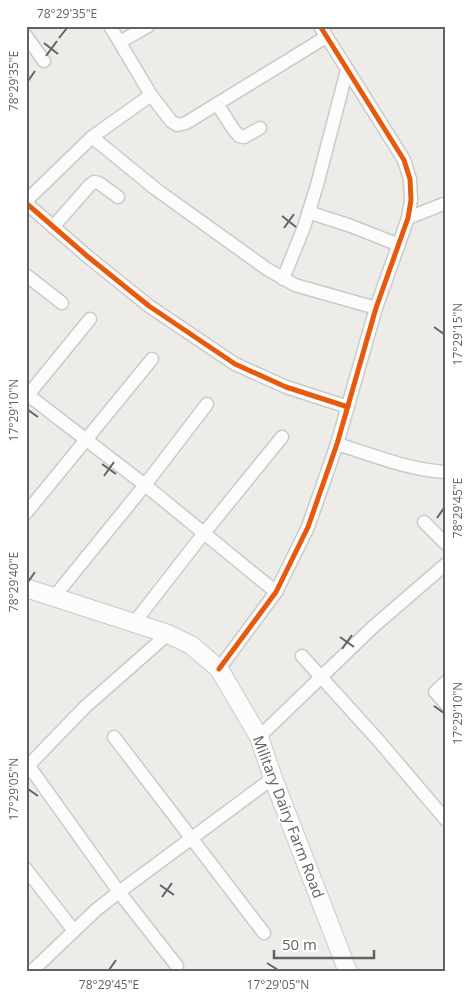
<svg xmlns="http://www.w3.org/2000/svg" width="472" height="998" font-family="'Open Sans',sans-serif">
<rect width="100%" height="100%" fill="#eeece9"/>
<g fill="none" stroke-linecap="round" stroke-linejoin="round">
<defs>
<g id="street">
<polyline points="110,26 151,95 171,121 177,125 186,123 326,37"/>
<polyline points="26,36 44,61"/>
<polyline points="120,42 148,26"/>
<polyline points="217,104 234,130 239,136 244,137 260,128"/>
<polyline points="92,137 157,190 267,269 295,285 376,308"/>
<polyline points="26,201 92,137 151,95"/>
<polyline points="26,203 87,256 149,306 235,364 286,387 348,407"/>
<polyline points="308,212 351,226 399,245"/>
<polyline points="408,218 446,203"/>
<polyline points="53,227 90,185 94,182 99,183 118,197"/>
<polyline points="26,275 62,303"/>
<polyline points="283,279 304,227 317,185 347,70"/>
<polyline points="28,395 90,319"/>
<polyline points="26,397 28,395 145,485 276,592"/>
<path d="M337,444c36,11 72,26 109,28"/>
<polyline points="26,513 152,359"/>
<polyline points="424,522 446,544"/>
<polyline points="54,597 145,485 207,404"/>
<polyline points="134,623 204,533 282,437"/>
<polyline points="302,656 378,740 446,820"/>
<polyline points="219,669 276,592 308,527 337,444 376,308 408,218 411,200 410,179 404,160 320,26"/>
<polyline points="446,682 435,692 446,704"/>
<polyline points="114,737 264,933"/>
<polyline points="259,737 373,627 446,564"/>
<polyline points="26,762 119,892 177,966"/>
<polyline points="29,765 85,707 168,634"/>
<polyline points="26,869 74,931"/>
<polyline points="31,972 96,910 119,892 273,778"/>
</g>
<polyline id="secondary" points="26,588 168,634 191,645 219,669 259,737 273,778 348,972"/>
</defs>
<use href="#street" stroke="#cacac9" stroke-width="15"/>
<use href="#secondary" stroke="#c8c9c8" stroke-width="20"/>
<use href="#street" stroke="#fcfcfc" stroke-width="12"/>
<use href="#secondary" stroke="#fcfcfc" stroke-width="18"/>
<defs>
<g id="cycleway">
<polyline points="26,203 87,256 149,306 235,364 286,387 348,407"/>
<polyline points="219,669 276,592 308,527 337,444 376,308 408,218 411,200 410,179 404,160 320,26"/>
</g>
</defs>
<use href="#cycleway" stroke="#fff" stroke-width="8"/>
<use href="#cycleway" stroke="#e8590c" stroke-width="5"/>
</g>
<path fill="none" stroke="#5e6366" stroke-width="2" d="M59,38l8,-10M44,43l14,11M46,56l11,-15M28,81l7,-10M282,216l14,11M284,228l10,-14M434,327l10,7M28,410l10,7M102,464l14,10M104,476l10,-14M437,518l7,-10M28,582l7,-10M340,637l14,10M342,649l10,-14M434,706l10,7M28,789l10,7M160,885l14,10M162,897l10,-14M267,963l11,7M109,970l7,-10"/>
<g text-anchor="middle" stroke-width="4" stroke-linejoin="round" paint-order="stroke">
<g font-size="15" fill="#5e6366" stroke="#fff">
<text transform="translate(288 817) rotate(69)" y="5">Military Dairy Farm Road</text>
</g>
</g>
<rect width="472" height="998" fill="none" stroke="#ffffff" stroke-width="55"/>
<path d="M274 950v8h100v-8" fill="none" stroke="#5e6366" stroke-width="2.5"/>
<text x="282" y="950" font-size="15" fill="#5e6366" stroke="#ffffff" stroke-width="4" paint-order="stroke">50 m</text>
<rect x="28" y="28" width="416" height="942" fill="none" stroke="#5e6366" stroke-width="2"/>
<g font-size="12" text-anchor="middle" fill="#5e6366">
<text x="67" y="18">78°29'35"E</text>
<text transform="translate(14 81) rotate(-90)" y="4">78°29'35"E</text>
<text transform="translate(458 334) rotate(-90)" y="4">17°29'15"N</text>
<text transform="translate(14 410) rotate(-90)" y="4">17°29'10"N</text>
<text transform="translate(458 508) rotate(-90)" y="4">78°29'45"E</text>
<text transform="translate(14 582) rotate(-90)" y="4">78°29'40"E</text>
<text transform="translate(458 713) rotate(-90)" y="4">17°29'10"N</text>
<text transform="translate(14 789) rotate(-90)" y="4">17°29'05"N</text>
<text x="109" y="989">78°29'45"E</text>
<text x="278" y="989">17°29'05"N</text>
</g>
</svg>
